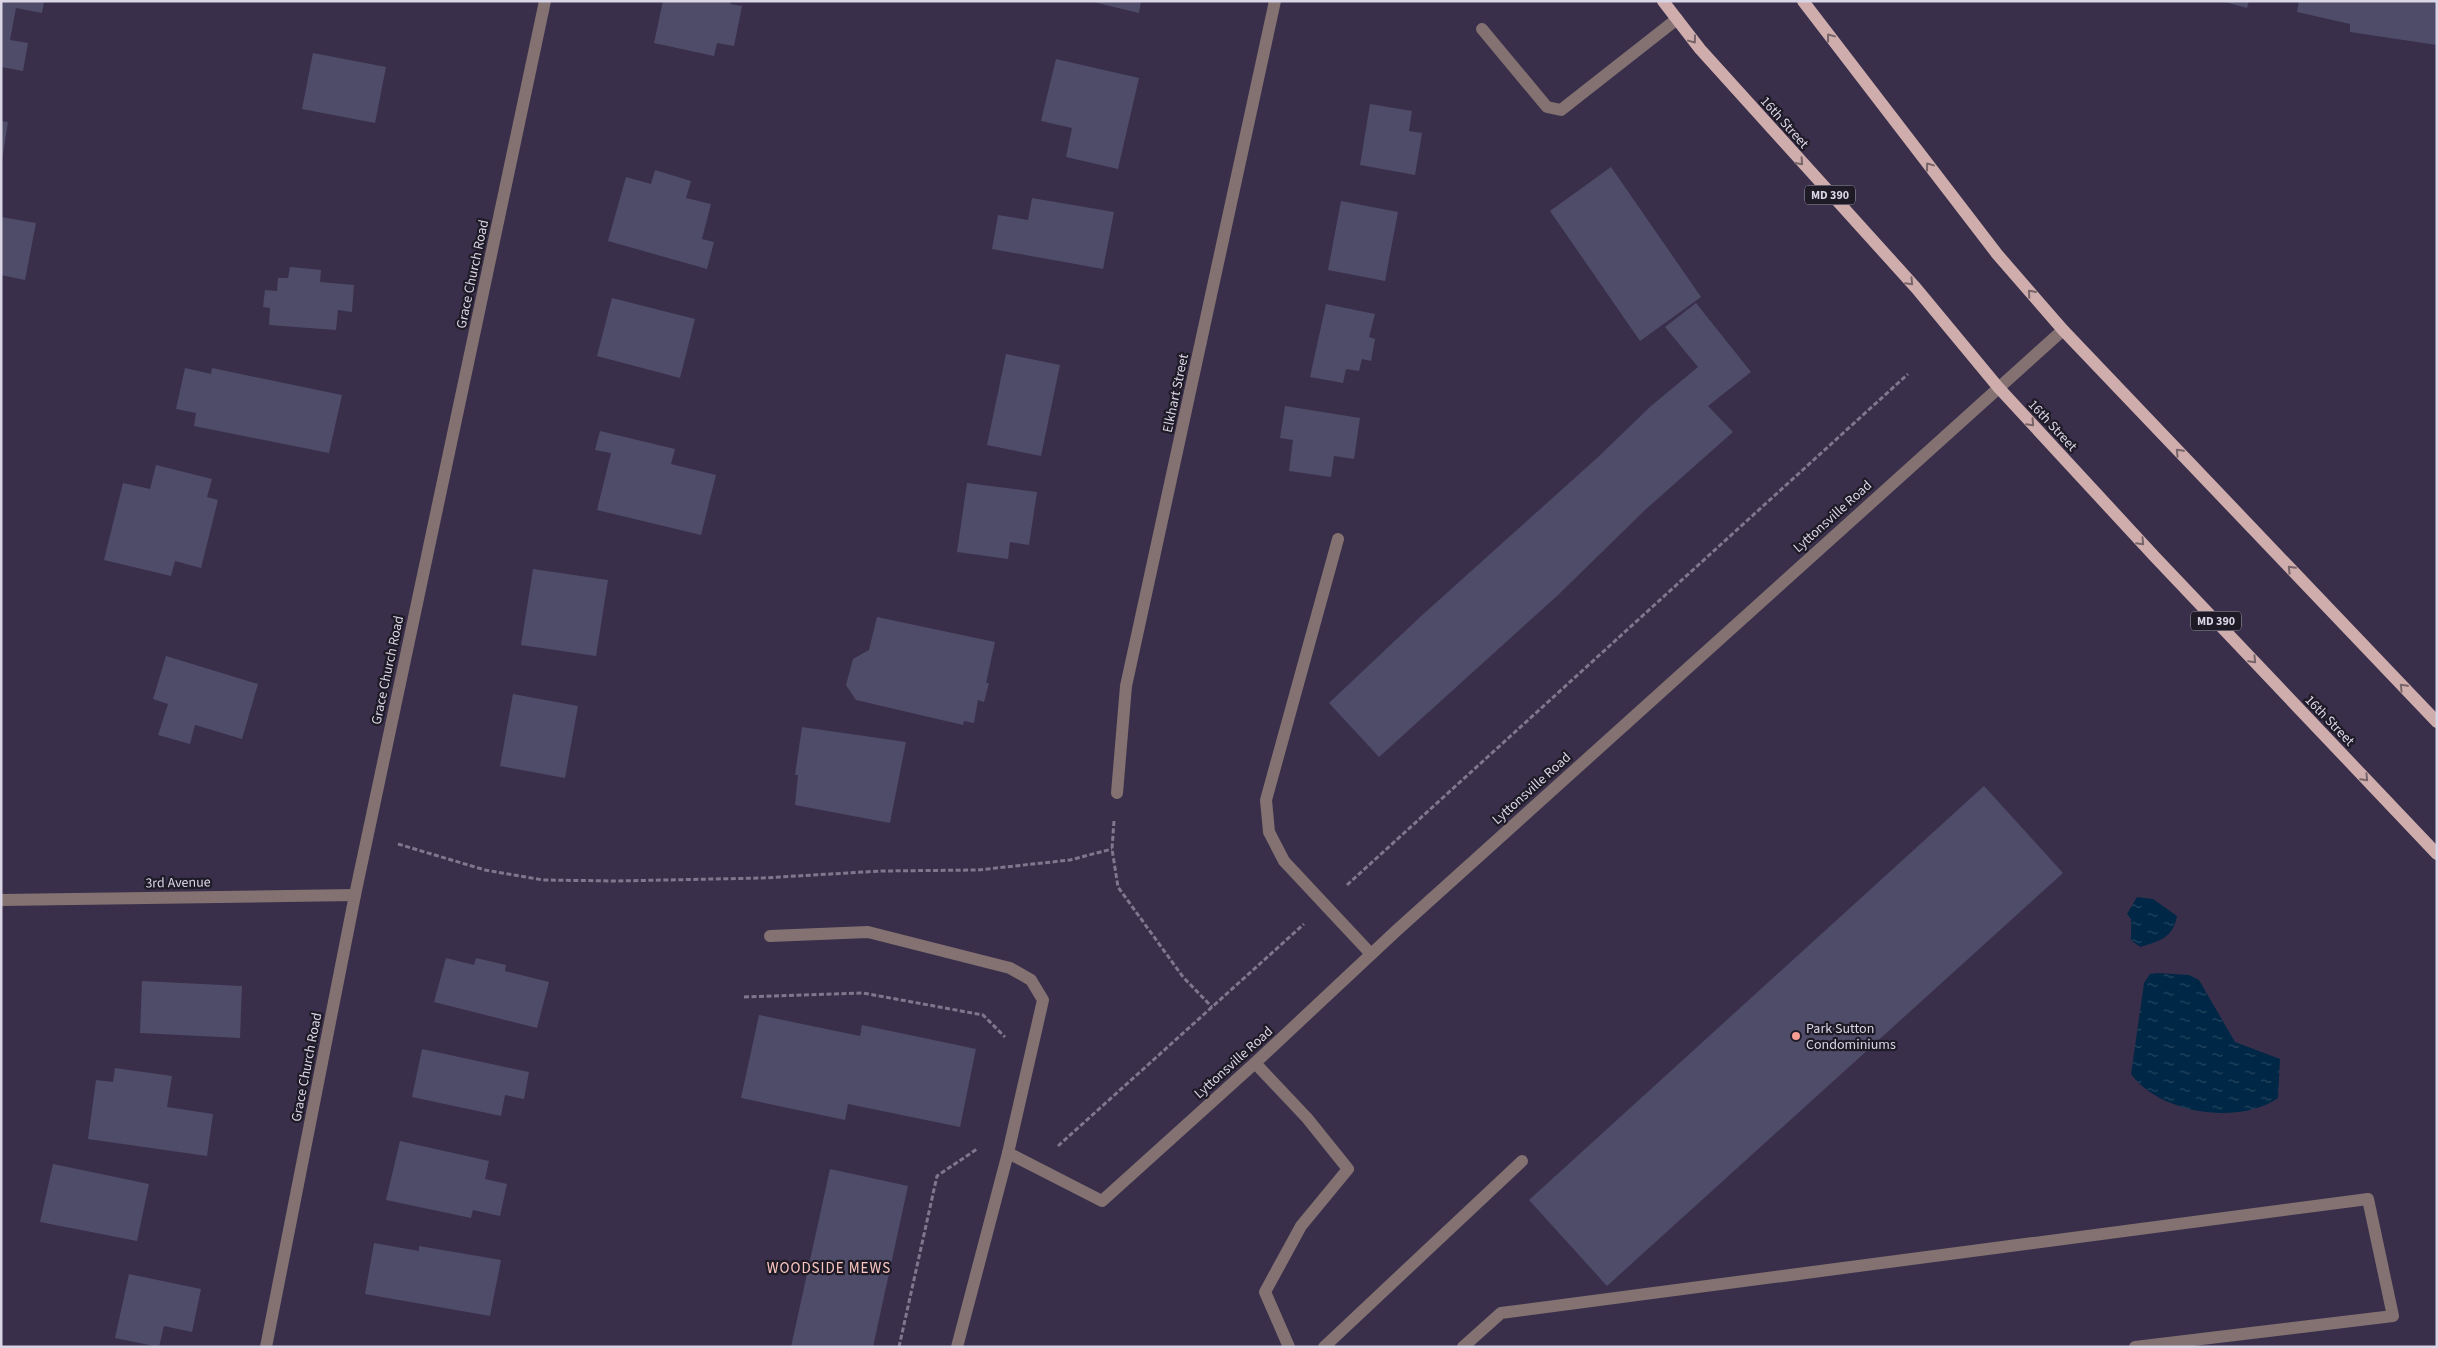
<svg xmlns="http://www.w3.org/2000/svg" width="2438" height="1348" font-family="'Source Sans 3',sans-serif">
<defs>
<pattern id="water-ripples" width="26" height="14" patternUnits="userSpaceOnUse" patternTransform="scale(1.25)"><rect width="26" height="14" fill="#002745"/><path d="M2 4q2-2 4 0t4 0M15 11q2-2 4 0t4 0" fill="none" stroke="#254660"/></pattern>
</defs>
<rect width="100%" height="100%" fill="#392f4a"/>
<g fill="url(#water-ripples)">
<path d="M2137,897l16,2 24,17c-4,22 -17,25 -37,31l-9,-7v-21l-4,-5z"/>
<path d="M2157,973l32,2 10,5 36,62 45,17 -2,39c-40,28 -119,15 -147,-24l13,-91 6,-9z"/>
</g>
<g fill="#4f4c69">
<polygon points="1,1 44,1 42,13 16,8 10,40 28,43 23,71 1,67"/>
<polygon points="663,1 731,1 730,4 742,6 734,46 717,43 714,56 654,43"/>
<polygon points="1089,1 1141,1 1139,13"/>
<polygon points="2221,1 2249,1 2247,8"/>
<polygon points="2299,1 2437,1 2437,45 2350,32 2350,24 2297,12"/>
<polygon points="313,53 386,67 375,123 302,109"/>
<polygon points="1056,59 1139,78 1118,169 1066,157 1072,128 1041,121"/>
<polygon points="1370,104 1412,111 1409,131 1422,133 1415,175 1360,165"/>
<polygon points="1,121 8,122 2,160 1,160"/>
<polygon points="1611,167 1701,297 1640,341 1550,211"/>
<polygon points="655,170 691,181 686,198 711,204 702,239 714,242 707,269 608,241 626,177 651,184"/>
<polygon points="1032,198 1114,212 1103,269 992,249 998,215 1028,220"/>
<polygon points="1341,201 1398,212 1385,281 1328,270"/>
<polygon points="1,217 36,223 25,280 1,275"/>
<polygon points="290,267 321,270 320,282 354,285 352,312 338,310 336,330 269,325 270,308 263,307 265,290 277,291 278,278 288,278"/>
<polygon points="612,298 695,319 680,378 597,356"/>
<polygon points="1696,303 1751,372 1708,406 1733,432 1645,510 1557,596 1379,757 1329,703 1419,618 1597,458 1651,406 1698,367 1665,327"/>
<polygon points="1326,304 1375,314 1369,337 1375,339 1371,361 1362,359 1359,371 1346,369 1343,383 1310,377"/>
<polygon points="1006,354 1060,365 1041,456 987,445"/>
<polygon points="185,368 211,374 212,368 342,395 329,453 194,426 196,413 176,409"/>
<polygon points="1285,406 1360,418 1354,459 1334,456 1331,477 1289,471 1293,440 1280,438"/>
<polygon points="600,431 675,449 671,464 716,475 701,535 597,510 611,453 595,450"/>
<polygon points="156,465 212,479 207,497 218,500 201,568 175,561 171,576 104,560 123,483 150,489"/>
<polygon points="967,483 1037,492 1029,545 1010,542 1008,559 957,552"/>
<polygon points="533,569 608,580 596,656 521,645"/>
<polygon points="877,617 995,642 986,683 989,683 984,702 978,700 974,723 964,721 963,725 856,700 846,685 853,659 869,650"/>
<polygon points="166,656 258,684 242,739 195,725 190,744 158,735 168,704 153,699"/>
<polygon points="513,694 578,706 565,778 500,766"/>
<polygon points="802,727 906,742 890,823 795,805 798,775 795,775"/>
<polygon points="1984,786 2063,873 1607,1286 1529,1200"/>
<polygon points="446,958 474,965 476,958 506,965 505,971 549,982 537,1028 434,1002"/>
<polygon points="142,981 242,986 240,1038 140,1033"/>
<polygon points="759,1015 860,1036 862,1025 976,1049 960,1127 848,1104 845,1120 741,1098"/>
<polygon points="422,1049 529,1072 524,1099 505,1095 501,1116 412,1097"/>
<polygon points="115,1068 172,1076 167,1107 213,1114 207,1156 88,1139 96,1080 113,1082"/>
<polygon points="400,1141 489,1161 485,1179 507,1184 500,1216 473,1210 471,1218 386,1200"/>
<polygon points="53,1164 149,1184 137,1241 40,1222"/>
<polygon points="830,1169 908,1186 873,1347 791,1347"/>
<polygon points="374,1243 419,1251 419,1246 501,1260 490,1316 365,1294"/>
<polygon points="129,1274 201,1289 192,1332 164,1326 159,1347 115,1338"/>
</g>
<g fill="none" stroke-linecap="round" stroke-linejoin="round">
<g stroke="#7f778d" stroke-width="3" stroke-dasharray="5 2.5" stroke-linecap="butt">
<polyline points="1114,821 1112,849 1118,887 1183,977 1212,1007"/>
<polyline points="398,844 485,870 543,880 617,881 763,878 881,871 978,870 1070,860 1112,849"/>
<polyline points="1347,885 1908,374"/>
<polyline points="744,997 863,993 983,1015 1005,1037"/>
<polyline points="1058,1146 1304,924"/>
<polyline points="899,1347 937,1176 977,1149"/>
</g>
<g stroke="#837271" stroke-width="12">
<polyline points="1482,29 1547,107 1561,110 1677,19"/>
<polyline points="1338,539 1266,800 1269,832 1284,861 1371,954"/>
<polyline points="1117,793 1126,686 1275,1"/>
<polyline points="1,900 355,895"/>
<polyline points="770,936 868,932 1010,968 1031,980 1043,1000 1008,1153 957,1347"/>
<polyline points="1255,1063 1307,1118 1348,1169 1301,1226 1265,1292 1289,1347"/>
<polyline points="1008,1153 1102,1201 1255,1063 1396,931 2063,330"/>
<polyline points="266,1347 355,895 545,1"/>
<polyline points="1324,1347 1522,1161"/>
<polyline points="1463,1347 1501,1313 2368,1199 2393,1316 2135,1347"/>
</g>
<g stroke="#cfadac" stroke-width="12">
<polyline points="1663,1 1700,49 1916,288 1998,387 2155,557 2437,854"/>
<polyline points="1803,1 1997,254 2063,330 2437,722"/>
</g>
</g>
<defs><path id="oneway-chevron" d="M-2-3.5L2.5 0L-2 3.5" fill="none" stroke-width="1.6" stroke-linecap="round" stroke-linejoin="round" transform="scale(1.25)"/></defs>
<g stroke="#766469">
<use href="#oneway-chevron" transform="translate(1830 37) rotate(-127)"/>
<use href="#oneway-chevron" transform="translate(1693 40) rotate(53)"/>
<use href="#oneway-chevron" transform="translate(1800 162) rotate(48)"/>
<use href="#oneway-chevron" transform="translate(1929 166) rotate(-127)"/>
<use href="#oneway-chevron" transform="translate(1910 282) rotate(47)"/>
<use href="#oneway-chevron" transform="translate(2031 293) rotate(-131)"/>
<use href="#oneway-chevron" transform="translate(2031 423) rotate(47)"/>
<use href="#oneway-chevron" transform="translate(2179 452) rotate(-134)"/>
<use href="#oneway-chevron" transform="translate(2141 542) rotate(47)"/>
<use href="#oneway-chevron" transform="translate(2291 569) rotate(-134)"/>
<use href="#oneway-chevron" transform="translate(2253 660) rotate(46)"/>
<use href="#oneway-chevron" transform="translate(2403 687) rotate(-134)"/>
<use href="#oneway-chevron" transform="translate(2365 778) rotate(46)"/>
</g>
<circle fill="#f59c93" stroke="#1e1a26" stroke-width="2" cx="1796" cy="1036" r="5"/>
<g text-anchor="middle" stroke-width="4.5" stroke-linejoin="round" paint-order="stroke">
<g fill="#1e1a26" stroke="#a29eac" stroke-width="1">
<rect x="1805" y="185.5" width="50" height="19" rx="4"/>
<rect x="2191" y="611.5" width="50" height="19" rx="4"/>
</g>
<g font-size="12" font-weight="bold" fill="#dbd6e6">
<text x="1830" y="199">MD 390</text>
<text x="2216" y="625">MD 390</text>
</g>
<g font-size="14" fill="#dbd6e6" stroke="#1e1a26">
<text transform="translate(1785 122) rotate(48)" y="5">16th Street</text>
<text transform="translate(472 274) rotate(-78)" y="5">Grace Church Road</text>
<text transform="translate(1175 393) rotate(-78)" y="5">Elkhart Street</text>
<text transform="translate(2053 425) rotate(47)" y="5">16th Street</text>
<text transform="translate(1832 516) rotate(-42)" y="5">Lyttonsville Road</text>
<text transform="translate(387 670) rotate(-78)" y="5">Grace Church Road</text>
<text transform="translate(2330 720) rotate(46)" y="5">16th Street</text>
<text transform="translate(1531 788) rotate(-42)" y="5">Lyttonsville Road</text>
<text transform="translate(178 882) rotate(-1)" y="5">3rd Avenue</text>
<text transform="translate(1233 1062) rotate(-42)" y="5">Lyttonsville Road</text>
<text transform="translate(306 1067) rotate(-79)" y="5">Grace Church Road</text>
</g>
<g font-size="14" fill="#dbd6e6" stroke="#1e1a26" text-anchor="start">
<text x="1806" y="1033">Park Sutton<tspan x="1806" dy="16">Condominiums</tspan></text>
</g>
<g font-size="15" letter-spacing="1" fill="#fbc7c1" stroke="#1e1a26">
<text x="829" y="1273">WOODSIDE MEWS</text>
</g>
</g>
<rect width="2438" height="1348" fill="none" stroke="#dbd6e6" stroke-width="5"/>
</svg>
